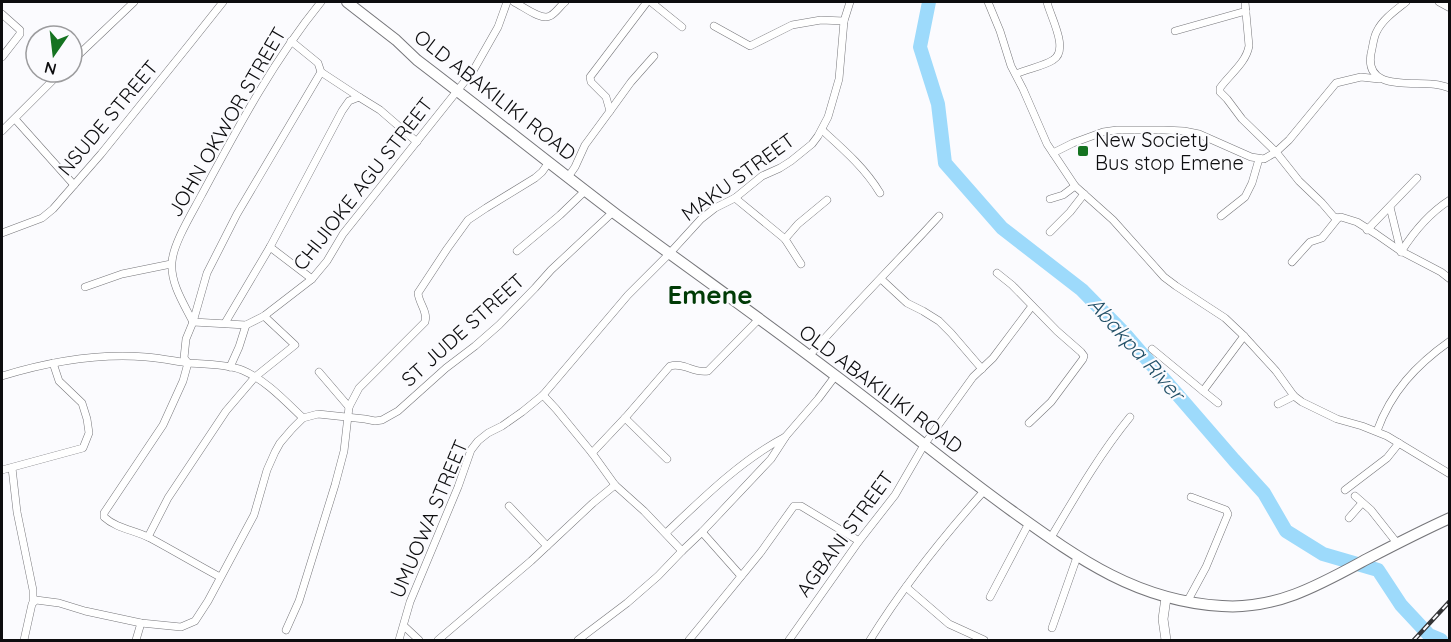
<svg xmlns="http://www.w3.org/2000/svg" width="1451" height="642" font-family="Quicksand,sans-serif">
<rect width="100%" height="100%" fill="#fbfbfe"/>
<g fill="none" stroke-linecap="round" stroke-linejoin="round">
<polyline stroke="#9ddafb" stroke-width="14" points="929,2 920,47 938,104 945,163 1002,228 1082,290 1125,334 1234,460 1264,493 1286,531 1323,554 1378,570 1401,605 1429,635 1441,640"/>
<defs>
<g id="street">
<path d="M514,2c9,4 27,19 36,14 6,-3 10,-10 15,-14"/>
<polyline points="651,2 682,27"/>
<polyline points="988,2 1000,31 1011,66 1023,89 1047,144 1075,186 1113,220 1164,277 1176,286 1225,318 1244,336 1276,371 1294,396 1302,402 1337,419 1362,426 1387,436 1450,474"/>
<path d="M1245,2l4,44c-3,17 -19,28 -29,42v4l7,7 15,20 34,33 23,29 23,22 12,14 4,1 3,-1 16,5 19,12 23,16 42,22 9,7"/>
<path d="M1406,2c-10,8 -23,17 -29,29 -3,5 -4,13 -5,18 -11,41 35,33 59,35 7,0 12,2 19,4"/>
<polyline points="1439,2 1450,8"/>
<polyline points="2,14 20,30 20,34 2,57"/>
<polyline points="714,26 750,46 792,25 821,20 844,21"/>
<polyline points="1175,31 1246,11"/>
<polyline points="291,41 318,63 321,72 359,97"/>
<polyline points="72,61 134,2"/>
<path d="M1016,74c11,-5 28,-8 37,-14 17,-10 -3,-44 -6,-58"/>
<polyline points="610,111 631,82 654,56"/>
<polyline points="15,119 74,185"/>
<path d="M822,130c21,19 43,38 58,63"/>
<polyline points="2,131 61,72"/>
<polyline points="1053,153 1073,143 1103,132 1117,130 1164,130 1184,131 1199,134 1251,157 1264,159 1276,152 1289,140 1336,83 1361,77 1379,79"/>
<polyline points="568,177 575,167 585,145 610,111 606,97 591,82 590,77 647,2"/>
<polyline points="735,198 785,239 801,264"/>
<polyline points="1050,199 1063,195 1075,186"/>
<polyline points="1390,207 1401,252"/>
<polyline points="1221,216 1245,197 1252,183 1259,159"/>
<polyline points="1367,230 1417,178"/>
<polyline points="1050,232 1070,212 1084,194"/>
<polyline points="2,233 42,218 53,209 101,154 188,46 223,2"/>
<polyline points="785,239 798,224 827,200"/>
<polyline points="270,247 312,279"/>
<polyline points="517,251 560,215 586,190"/>
<path d="M1401,252c12,-19 30,-40 49,-52"/>
<polyline points="1292,262 1310,242 1322,238 1338,218"/>
<polyline points="997,273 1012,285 1057,331 1081,352 1084,356 1083,359 1051,402 1029,423"/>
<polyline points="881,279 907,303 923,311 939,321 951,333 982,369"/>
<polyline points="85,287 122,274 171,264"/>
<polyline points="193,322 246,325 264,316 312,279 327,261 343,234 473,71 498,27 507,2"/>
<path d="M193,322c-9,-18 -23,-39 -21,-60 1,-18 20,-49 29,-66 36,-67 72,-135 120,-194"/>
<polyline points="225,323 270,247 342,111 349,101 359,97 380,110 417,142"/>
<polyline points="1152,349 1203,391"/>
<path d="M809,356c42,-48 87,-93 130,-140"/>
<polyline points="230,367 239,347 246,325"/>
<polyline points="319,372 349,407"/>
<path d="M2,376c46,-14 95,-23 144,-19 14,1 28,4 42,6 16,1 39,1 54,7 24,10 43,31 61,48"/>
<polyline points="543,395 556,409 592,453 615,485 644,511 682,551"/>
<polyline points="1218,403 1203,391 1244,336"/>
<polyline points="1278,404 1294,396"/>
<polyline points="625,418 667,459"/>
<path d="M1377,431c14,-39 39,-66 73,-90"/>
<path d="M592,453l33,-35 45,-52c14,-4 24,8 38,5l51,-52"/>
<polyline points="12,468 17,512 33,590 33,601"/>
<polyline points="2,470 83,448 89,433 87,419 82,403 59,381 53,363"/>
<polyline points="1345,490 1387,458 1399,443"/>
<polyline points="1355,496 1371,510 1397,543"/>
<polyline points="509,506 547,546"/>
<polyline points="1349,518 1362,503"/>
<polyline points="702,532 741,576"/>
<path d="M666,533c37,-35 74,-72 119,-96"/>
<polyline points="148,537 168,498 226,411 255,377 295,345 264,316"/>
<path d="M1050,539c25,-42 49,-84 80,-122"/>
<path d="M220,577c-24,-13 -46,-26 -70,-39 -15,-8 -33,-9 -46,-21v-4l59,-88 20,-44 5,-18 -4,-5 2,-19 7,-17 14,-49 30,-59 84,-142"/>
<polyline points="906,587 949,624 984,640"/>
<polyline points="990,597 1029,523"/>
<polyline points="1187,602 1206,567 1228,514 1226,510 1191,497"/>
<polyline points="404,626 419,640"/>
<polyline points="1052,628 1077,557"/>
<path d="M286,630l13,-29 36,-116 9,-34 5,-44 10,-19 66,-66c3,-11 -6,-18 -7,-29l29,-44 21,-29 18,-12 49,-30 7,-6 7,-10"/>
<polyline points="24,640 32,604 36,600 59,603 85,611 141,623 181,627 195,621 208,601 254,515 267,470 275,452 280,443 292,429 303,418 318,414 365,419 375,421 382,420 398,411 446,368 475,346 499,325 535,288 551,270 613,212"/>
<polyline points="136,640 141,623"/>
<polyline points="399,640 410,602 458,487 471,450 478,441 488,433 502,426 522,412 543,395 628,295 669,254 701,219 715,208 735,198 762,176 780,168 791,161 812,144 818,136 828,117 839,79 844,21 850,2"/>
<polyline points="438,640 531,561 593,503 615,485"/>
<polyline points="578,640 627,603 658,576 682,551 702,532 771,459 786,436 818,399 836,375"/>
<polyline points="689,640 761,552 794,506 801,506 859,541"/>
<polyline points="789,640 859,541 895,495 924,445 973,377 993,358 1032,306"/>
<path d="M870,640c33,-53 72,-102 114,-149"/>
</g>
<polyline id="secondary" points="1166,640 1163,619 1166,598"/>
<path id="primary" d="M347,2l49,38 21,20c67,51 133,104 200,155 73,54 147,106 219,161 59,44 116,92 176,135 67,48 125,90 210,95 54,4 99,-22 145,-47 27,-14 54,-28 83,-41"/>
</defs>
<use href="#street" stroke="#76767a" stroke-width="8"/>
<use href="#secondary" stroke="#76767a" stroke-width="10"/>
<use href="#primary" stroke="#76767a" stroke-width="12"/>
<use href="#street" stroke="#fff" stroke-width="7"/>
<use href="#secondary" stroke="#fff" stroke-width="9"/>
<use href="#primary" stroke="#fff" stroke-width="10"/>
<defs>
<polyline id="rail" points="1414,640 1450,601"/>
</defs>
<use href="#rail" stroke="#343436" stroke-width="4.5"/>
<use href="#rail" stroke="#fbfbfe" stroke-width="2" stroke-dasharray="7" stroke-linecap="butt"/>
</g>
<rect fill="#157321" stroke="#fbfbfe" stroke-width="2" x="1077" y="145" width="12" height="12" rx="3"/>
<g text-anchor="middle" stroke-width="4.5" stroke-linejoin="round" paint-order="stroke">
<g font-size="20" fill="#0d0d0f" stroke="#fbfbfe">
<text transform="translate(495 95) rotate(38)" y="7">OLD ABAKILIKI ROAD</text>
<text transform="translate(108 118) rotate(-50)" y="7">NSUDE STREET</text>
<text transform="translate(227 122) rotate(-60)" y="7">JOHN OKWOR STREET</text>
<text transform="translate(738 177) rotate(-36)" y="7">MAKU STREET</text>
<text transform="translate(363 184) rotate(-52)" y="7">CHIJIOKE AGU STREET</text>
<text transform="translate(463 330) rotate(-42)" y="7">ST JUDE STREET</text>
<text transform="translate(881 389) rotate(37)" y="7">OLD ABAKILIKI ROAD</text>
<text transform="translate(429 519) rotate(-67)" y="7">UMUOWA STREET</text>
<text transform="translate(845 534) rotate(-54)" y="7">AGBANI STREET</text>
</g>
<g font-size="20" fill="#0d0d0f" stroke="#fbfbfe" text-anchor="start">
<text x="1095" y="147">New Society<tspan x="1095" dy="23">Bus stop Emene</tspan></text>
</g>
<g font-size="21" font-style="italic" fill="#235168" stroke="#fbfbfe">
<text transform="translate(1136 349) rotate(48)" y="7">Abakpa River</text>
</g>
<g font-size="26" font-weight="bold" fill="#003b06" stroke="#fbfbfe">
<text x="710" y="304">Emene</text>
</g>
</g>
<rect width="1451" height="642" fill="none" stroke="#0d0d0f" stroke-width="6"/>
<g transform="translate(54 54) rotate(194)"><circle r="28" fill="#fbfbfe" stroke="#9c9c9e" stroke-width="1.5"/>
<path d="M0-4.5L10 22L0 15L-10 22Z" fill="#157321"/>
<text y="-9" font-size="16" font-weight="bold" text-anchor="middle" fill="#0d0d0f">N</text>
</g>
</svg>
